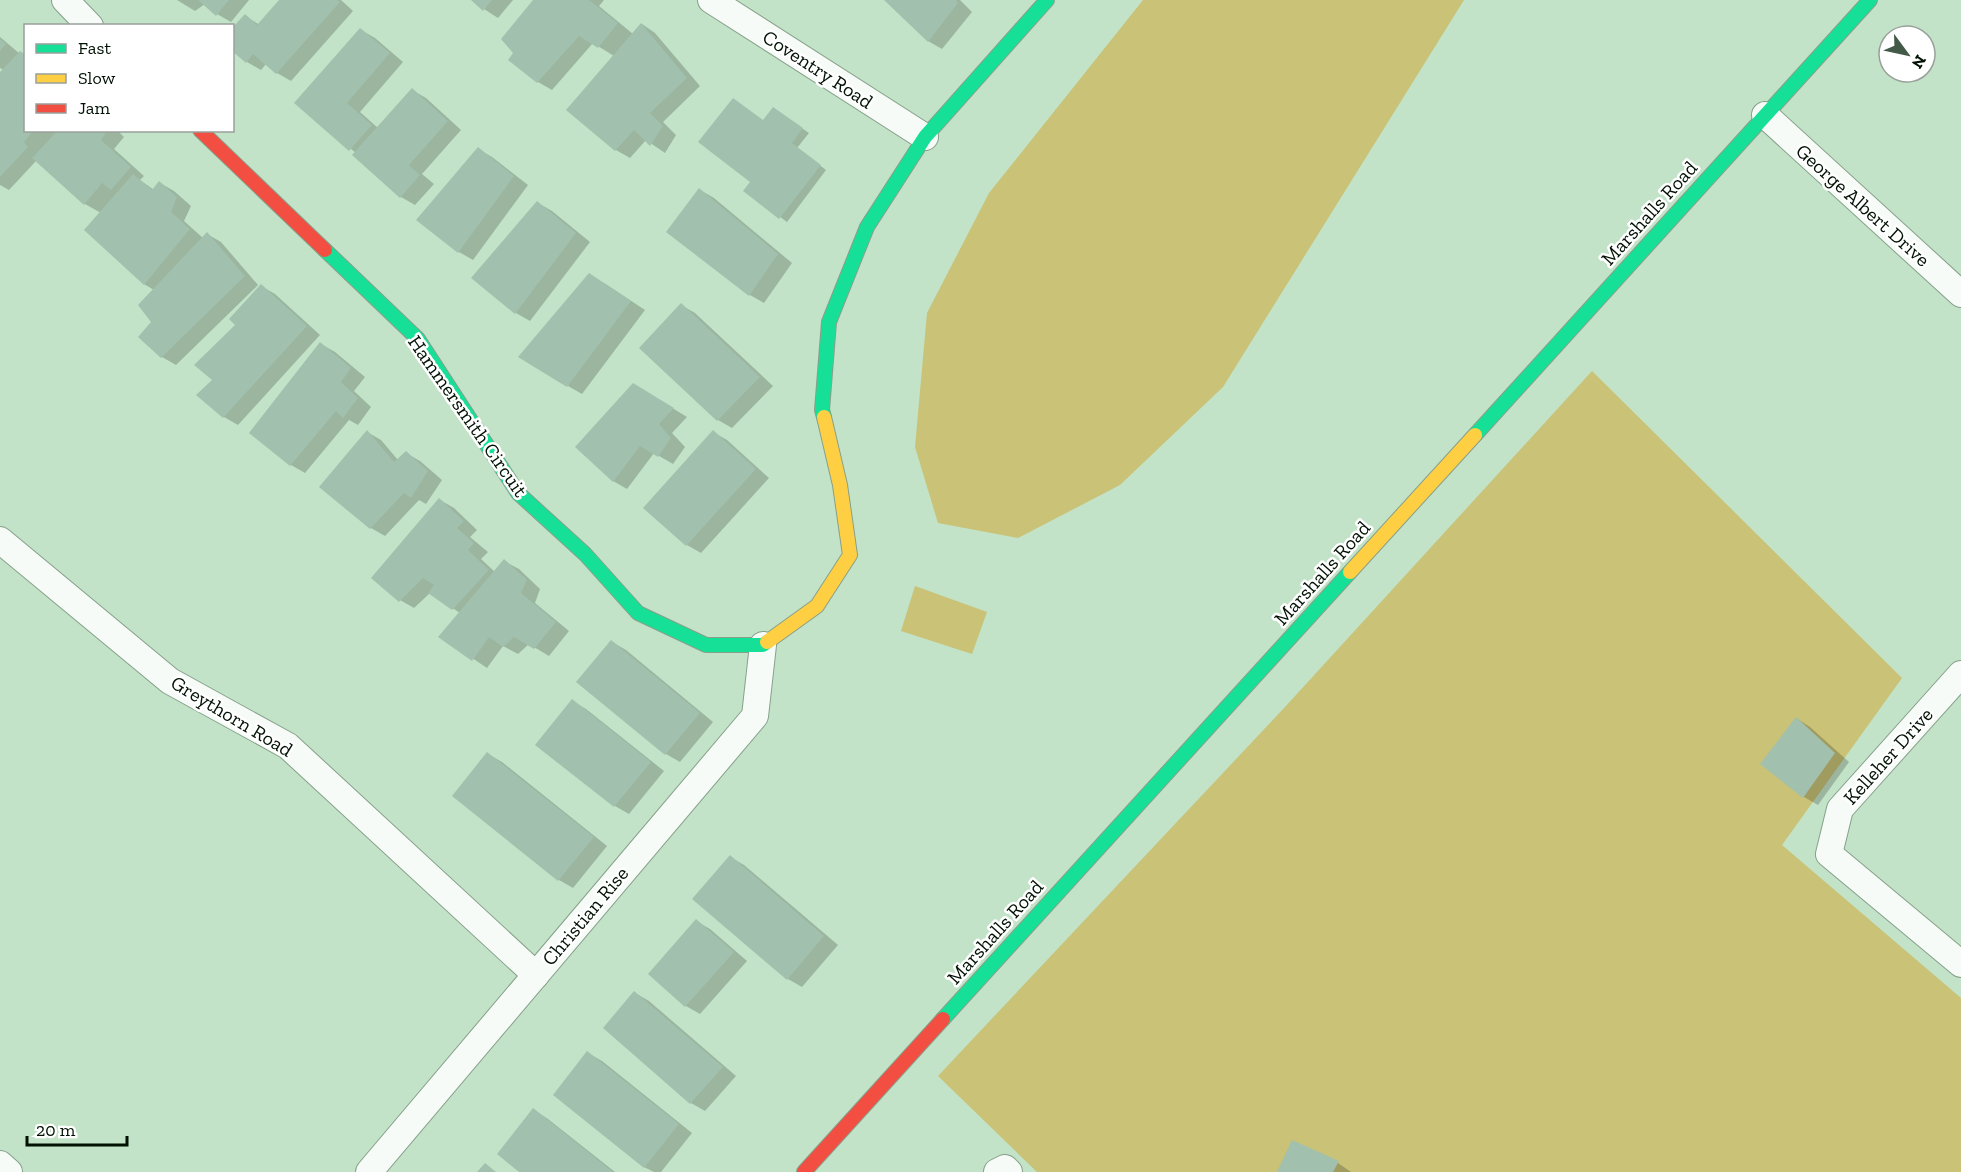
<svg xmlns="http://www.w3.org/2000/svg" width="1961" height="1172" font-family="'Zilla Slab',serif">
<rect width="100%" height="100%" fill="#c2e3c7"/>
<g fill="#c9c277">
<polygon points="1143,0 1464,0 1223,387 1120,485 1018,538 938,523 915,447 927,313 989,193"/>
<polygon points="1592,371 1902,678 1782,845 1961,998 1961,1172 1037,1172 938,1076 1285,707"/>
<polygon points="915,586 987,612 972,654 901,631"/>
</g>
<g fill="#0003">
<polygon points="177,0 249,0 231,22 217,14 205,4 195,11"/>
<polygon points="281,0 341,0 353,11 291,81 277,73 266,64 261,70 247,62 245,16 260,25"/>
<polygon points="474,0 513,0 498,18 484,9"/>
<polygon points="535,0 604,0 599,6 633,34 642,24 655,33 700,86 663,122 676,135 665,153 646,140 630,158 616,150 614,56 593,43 552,90 538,82 510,59 515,52"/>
<polygon points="886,0 960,0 972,12 942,49 928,41"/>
<polygon points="361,30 375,38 403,62 360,112 378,128 412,90 426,98 461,130 422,174 434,184 415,205 401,197 354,155 356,153 296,103"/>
<polygon points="0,37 20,54 26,130 117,130 124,137 114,149 144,176 140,180 154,190 160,183 174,191 191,206 184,221 203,238 207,234 221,242 258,285 176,365 162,357 153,322 154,290 144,284 101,213 85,204 36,161 9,190 0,185 0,74 4,70 0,68"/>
<polygon points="780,113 809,133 797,148 826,170 787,222 745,191 752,182 764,121"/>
<polygon points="478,149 492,157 528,185 473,260 459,252 418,220"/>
<polygon points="700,190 714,198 792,263 764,303 750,295 668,231"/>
<polygon points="538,203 552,211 590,242 530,321 516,313"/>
<polygon points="604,283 645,310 582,394 568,386"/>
<polygon points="261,286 275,294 320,335 238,425 224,417 199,395 214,380 237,325"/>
<polygon points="681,305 695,313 773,386 732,428 718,420 641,348"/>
<polygon points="321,344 335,352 365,377 354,391 371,407 358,425 349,420 305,473 291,465 252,432"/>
<polygon points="648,393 687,417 672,433 685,447 673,464 654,453 627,489 613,481"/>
<polygon points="367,432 381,440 398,460 406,453 420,461 442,480 426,504 419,500 385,536 371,528 321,487"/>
<polygon points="713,432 727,440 769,478 701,553 687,545 645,507"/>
<polygon points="440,500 454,508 477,530 470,537 488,552 481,559 495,572 504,561 519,569 540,589 535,603 569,631 549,656 529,644 518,654 503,646 487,668 441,637 460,613 430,593 414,608 400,600"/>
<polygon points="612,642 626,650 713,722 680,762 666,754 579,682"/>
<polygon points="572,701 586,709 664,771 629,814 615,806 537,744"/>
<polygon points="1796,718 1810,727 1849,762 1818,805 1804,797"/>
<polygon points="488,754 502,762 607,846 573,888 559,880 454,796"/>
<polygon points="730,857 744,865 838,945 802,987 788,979"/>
<polygon points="696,921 710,929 747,961 700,1014 686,1006 650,974"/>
<polygon points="635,993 649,1001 736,1076 705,1111 691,1103 605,1028"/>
<polygon points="588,1053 602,1061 692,1133 661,1172 654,1172 644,1167"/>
<polygon points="534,1110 548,1119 615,1172 522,1172"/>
<polygon points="1338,1163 1351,1172 1279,1172"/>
</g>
<g fill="#a2c0ae">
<polygon points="198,0 229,0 216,16"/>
<polygon points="279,0 337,0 340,2 276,74 253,54 246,63 232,51 232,28 245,14 257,25"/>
<polygon points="471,0 492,0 483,11"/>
<polygon points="533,0 589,0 618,23 598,48 579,36 537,83 508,60 513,53 501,39"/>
<polygon points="884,0 956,0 958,3 928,42"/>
<polygon points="641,23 687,78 650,113 663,126 650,146 634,130 615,151 566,110"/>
<polygon points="360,28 390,53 347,103 372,125 349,151 294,103"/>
<polygon points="0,39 6,44 0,51"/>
<polygon points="20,51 26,55 26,130 34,130 24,142 28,147 0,177 0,72"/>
<polygon points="412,88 448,121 409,165 420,175 400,198 352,155"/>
<polygon points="733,98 763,120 773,107 803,128 792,143 821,165 779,219 743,191 750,182 698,142"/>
<polygon points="58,130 108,130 101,140 131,167 111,190 102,183 84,205 32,158"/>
<polygon points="478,147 514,176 458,253 416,220"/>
<polygon points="133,174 152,190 159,181 177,197 171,212 190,229 144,285 84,230"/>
<polygon points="699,188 778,254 749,296 666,232"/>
<polygon points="537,201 576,233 515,314 471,278"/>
<polygon points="207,232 245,276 161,358 138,337 151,322 138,305"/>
<polygon points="589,273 631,301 567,387 518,357"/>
<polygon points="261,284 307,326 223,418 196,395 212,380 194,365 235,325 229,319"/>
<polygon points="681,303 760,377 717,421 639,348"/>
<polygon points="320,342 351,368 341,382 358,398 343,418 336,411 290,466 249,433"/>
<polygon points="633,383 674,408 659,424 671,438 658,457 640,446 613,482 575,447"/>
<polygon points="367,430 394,462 406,451 428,471 411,498 404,493 370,529 319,487"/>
<polygon points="713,430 756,469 686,546 643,508"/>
<polygon points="439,498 464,521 457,528 474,543 468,550 489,570 452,610 428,593 434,585 423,578 399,602 371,578"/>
<polygon points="504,559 527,580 521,593 556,622 534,649 514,637 503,647 489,637 472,661 438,637"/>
<polygon points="611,640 700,713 665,755 576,682"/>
<polygon points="572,699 651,762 614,807 535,745"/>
<polygon points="1796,717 1835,753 1803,798 1760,764"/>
<polygon points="487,752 594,837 558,881 452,796"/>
<polygon points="730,855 824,936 787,980 692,899"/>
<polygon points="696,919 734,952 685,1007 648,974"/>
<polygon points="634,991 723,1067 690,1104 603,1028"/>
<polygon points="587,1051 679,1124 644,1168 553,1095"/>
<polygon points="533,1108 613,1172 519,1172 497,1154"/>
<polygon points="1292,1140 1339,1161 1333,1172 1277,1172"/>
<polygon points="485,1163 496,1172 477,1172"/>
</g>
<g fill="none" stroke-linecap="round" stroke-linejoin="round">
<defs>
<g id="street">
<polyline points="65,0 90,26"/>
<polyline points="711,0 925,137"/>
<polyline points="1765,115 1961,294"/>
<polyline points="0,540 170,681 288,746 536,975"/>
<polyline points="1961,674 1840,809 1829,854 1961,964"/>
<polyline points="0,1164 9,1172"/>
<polyline points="369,1172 755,716 763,645"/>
<polyline points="997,1172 1005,1168 1009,1172"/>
</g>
<g id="fast">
<polyline points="325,250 418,339 518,493 585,554 638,613 706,645 763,645 767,642"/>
<polyline points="824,417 822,410 829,322 867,227 925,137 1047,0"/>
<polyline points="1475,435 1870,0"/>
<polyline points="943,1019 1350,572"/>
</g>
<g id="slow">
<polyline points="1350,572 1475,435"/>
<polyline points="767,642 817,606 850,555 840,485 824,417"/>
</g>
<g id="jam">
<polyline points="200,130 325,250"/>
<polyline points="804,1172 943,1019"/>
</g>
</defs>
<use href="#street" stroke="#87a08a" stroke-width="28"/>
<use href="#fast" stroke="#87a08a" stroke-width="16"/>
<use href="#slow" stroke="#87a08a" stroke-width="16"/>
<use href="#jam" stroke="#87a08a" stroke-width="16"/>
<use href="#street" stroke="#f6fbf7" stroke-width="26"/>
<use href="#fast" stroke="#16e098" stroke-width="14"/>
<use href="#slow" stroke="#ffcf43" stroke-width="14"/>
<use href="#jam" stroke="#f24e42" stroke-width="14"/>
</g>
<g text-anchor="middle" stroke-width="5" stroke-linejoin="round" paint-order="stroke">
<g font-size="20" fill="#001103" stroke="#fff">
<text transform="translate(818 69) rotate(33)" y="7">Coventry Road</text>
<text transform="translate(1863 205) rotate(42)" y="7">George Albert Drive</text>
<text transform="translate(1649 213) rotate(-48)" y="7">Marshalls Road</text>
<text transform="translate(468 416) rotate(55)" y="7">Hammersmith Circuit</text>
<text transform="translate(1322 573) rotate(-48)" y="7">Marshalls Road</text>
<text transform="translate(232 716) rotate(31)" y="7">Greythorn Road</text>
<text transform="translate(1888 756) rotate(-48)" y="7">Kelleher Drive</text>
<text transform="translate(585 916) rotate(-50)" y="7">Christian Rise</text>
<text transform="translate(995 932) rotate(-48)" y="7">Marshalls Road</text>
</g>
</g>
<rect x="24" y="24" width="210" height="108" fill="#ffffff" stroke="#99a09a" stroke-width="1.5"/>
<rect x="36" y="44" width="30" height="9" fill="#16e098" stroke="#99a09a" stroke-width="1.5"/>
<text x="78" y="54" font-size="18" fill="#001103">Fast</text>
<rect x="36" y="74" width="30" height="9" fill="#ffcf43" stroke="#99a09a" stroke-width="1.5"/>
<text x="78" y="84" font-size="18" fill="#001103">Slow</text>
<rect x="36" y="104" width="30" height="9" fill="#f24e42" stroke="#99a09a" stroke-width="1.5"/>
<text x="78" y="114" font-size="18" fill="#001103">Jam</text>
<g transform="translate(1907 54) rotate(123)"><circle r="28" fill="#ffffff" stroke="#99a09a" stroke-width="1.5"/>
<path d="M0-4.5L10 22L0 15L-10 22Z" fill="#445a48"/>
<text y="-9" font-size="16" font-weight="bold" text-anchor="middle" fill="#001103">N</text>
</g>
<path d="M27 1136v9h100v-9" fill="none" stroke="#001103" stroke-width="3"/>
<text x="36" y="1136" font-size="18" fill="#001103" stroke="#ffffff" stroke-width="4.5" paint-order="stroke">20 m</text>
</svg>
